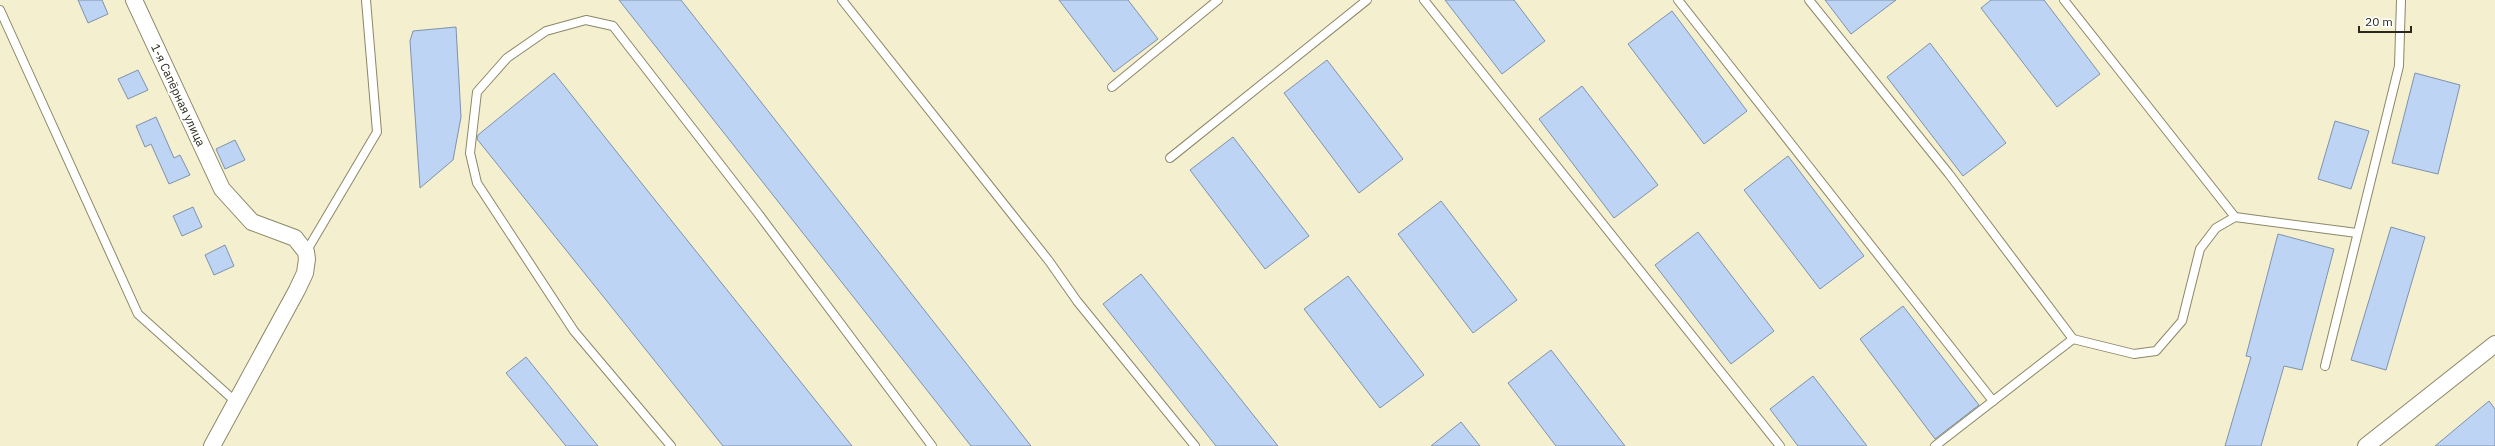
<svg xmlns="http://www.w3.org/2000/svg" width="2495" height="446" font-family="'IBM Plex Sans',sans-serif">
<rect width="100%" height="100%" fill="#f4f0cf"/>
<g fill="#bdd4f4" stroke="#7f92ac">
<polygon points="78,0 102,0 108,14 88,23"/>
<polygon points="619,0 681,0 1031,446 971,446"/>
<polygon points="1059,0 1128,0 1158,39 1114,72"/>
<polygon points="1445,0 1514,0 1545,41 1502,74"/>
<polygon points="1825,0 1896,0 1851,34"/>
<polygon points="1991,0 2044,0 2100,74 2057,107 1981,8"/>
<polygon points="1672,11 1747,111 1704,144 1628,44"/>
<polygon points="456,27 461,117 453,160 420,188 410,41 413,31"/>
<polygon points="1930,43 2006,143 1963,176 1887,77"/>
<polygon points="1327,60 1403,159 1359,193 1284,93"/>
<polygon points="138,70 148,90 128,99 118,79"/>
<polygon points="554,73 635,175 852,446 723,446 477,139 478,135"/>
<polygon points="2415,73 2460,85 2438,174 2392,163"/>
<polygon points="1582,86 1658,185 1614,218 1539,119"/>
<polygon points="156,117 174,158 180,155 190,175 169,184 151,144 145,147 136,126"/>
<polygon points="2335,121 2369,131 2351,189 2318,179"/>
<polygon points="1233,137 1309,236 1265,269 1190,170"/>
<polygon points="235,140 245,160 225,169 216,149"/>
<polygon points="1788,156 1864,256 1820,289 1744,190"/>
<polygon points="1441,201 1517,300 1473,333 1398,234"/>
<polygon points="193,207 202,227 182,236 173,216"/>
<polygon points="2391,227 2425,237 2386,370 2351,360"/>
<polygon points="1698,232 1774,331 1731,364 1655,265"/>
<polygon points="2278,234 2334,249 2302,370 2284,366 2261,446 2225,446 2251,357 2246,356"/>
<polygon points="225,245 234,266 214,275 205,255"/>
<polygon points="1141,274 1278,446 1216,446 1103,304"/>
<polygon points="1348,276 1424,375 1380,408 1304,309"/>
<polygon points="1903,306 1979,405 1935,439 1860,339"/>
<polygon points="1551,350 1625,446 1556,446 1508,383"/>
<polygon points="526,357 598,446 566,446 506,373"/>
<polygon points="1813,376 1867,446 1798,446 1770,409"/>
<polygon points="2489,401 2495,409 2495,446 2435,446"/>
<polygon points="1461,422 1480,446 1431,446"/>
</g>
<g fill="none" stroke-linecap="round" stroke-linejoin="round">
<defs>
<g id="service">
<polyline points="842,0 1049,261 1077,301 1195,446"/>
<polyline points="1424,0 1780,446"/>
<polyline points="1678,0 1993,401"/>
<polyline points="1809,0 1949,174 2073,339"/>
<polyline points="2064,0 2235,217"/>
<polyline points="0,10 138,314 236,402"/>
<polyline points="1112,87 1218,0"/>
<polyline points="1170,158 1367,0"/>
<polyline points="306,252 377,132 366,0"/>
<polyline points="2325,366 2399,66 2401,0"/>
<polyline points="671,446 574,331 477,183 470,153 477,92 507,58 546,31 586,20 613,26 757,212 932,446"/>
<polyline points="1935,446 2073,339 2134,354 2156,351 2182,321 2200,249 2216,228 2235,217 2357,233"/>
</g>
<g id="minor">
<polyline points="134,0 222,189 252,222 295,238 306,252 307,259 305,273 297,290 212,446"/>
<polyline points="2366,446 2495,344"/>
</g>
</defs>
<use href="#service" stroke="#8b8768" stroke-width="10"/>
<use href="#minor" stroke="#8b8768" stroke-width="18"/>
<use href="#service" stroke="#fff" stroke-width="8"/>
<use href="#minor" stroke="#fff" stroke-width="16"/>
</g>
<g text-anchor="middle" stroke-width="4" stroke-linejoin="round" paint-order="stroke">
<g font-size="12" fill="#2b291d" stroke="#fff">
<text transform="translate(178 95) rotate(65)" y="4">1-я Сапёрная улица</text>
</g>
</g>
<path d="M2359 26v6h52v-6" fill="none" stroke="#2b291d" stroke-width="2"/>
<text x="2365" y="26" font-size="12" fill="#2b291d" stroke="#ffffff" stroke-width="3" paint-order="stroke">20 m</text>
</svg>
